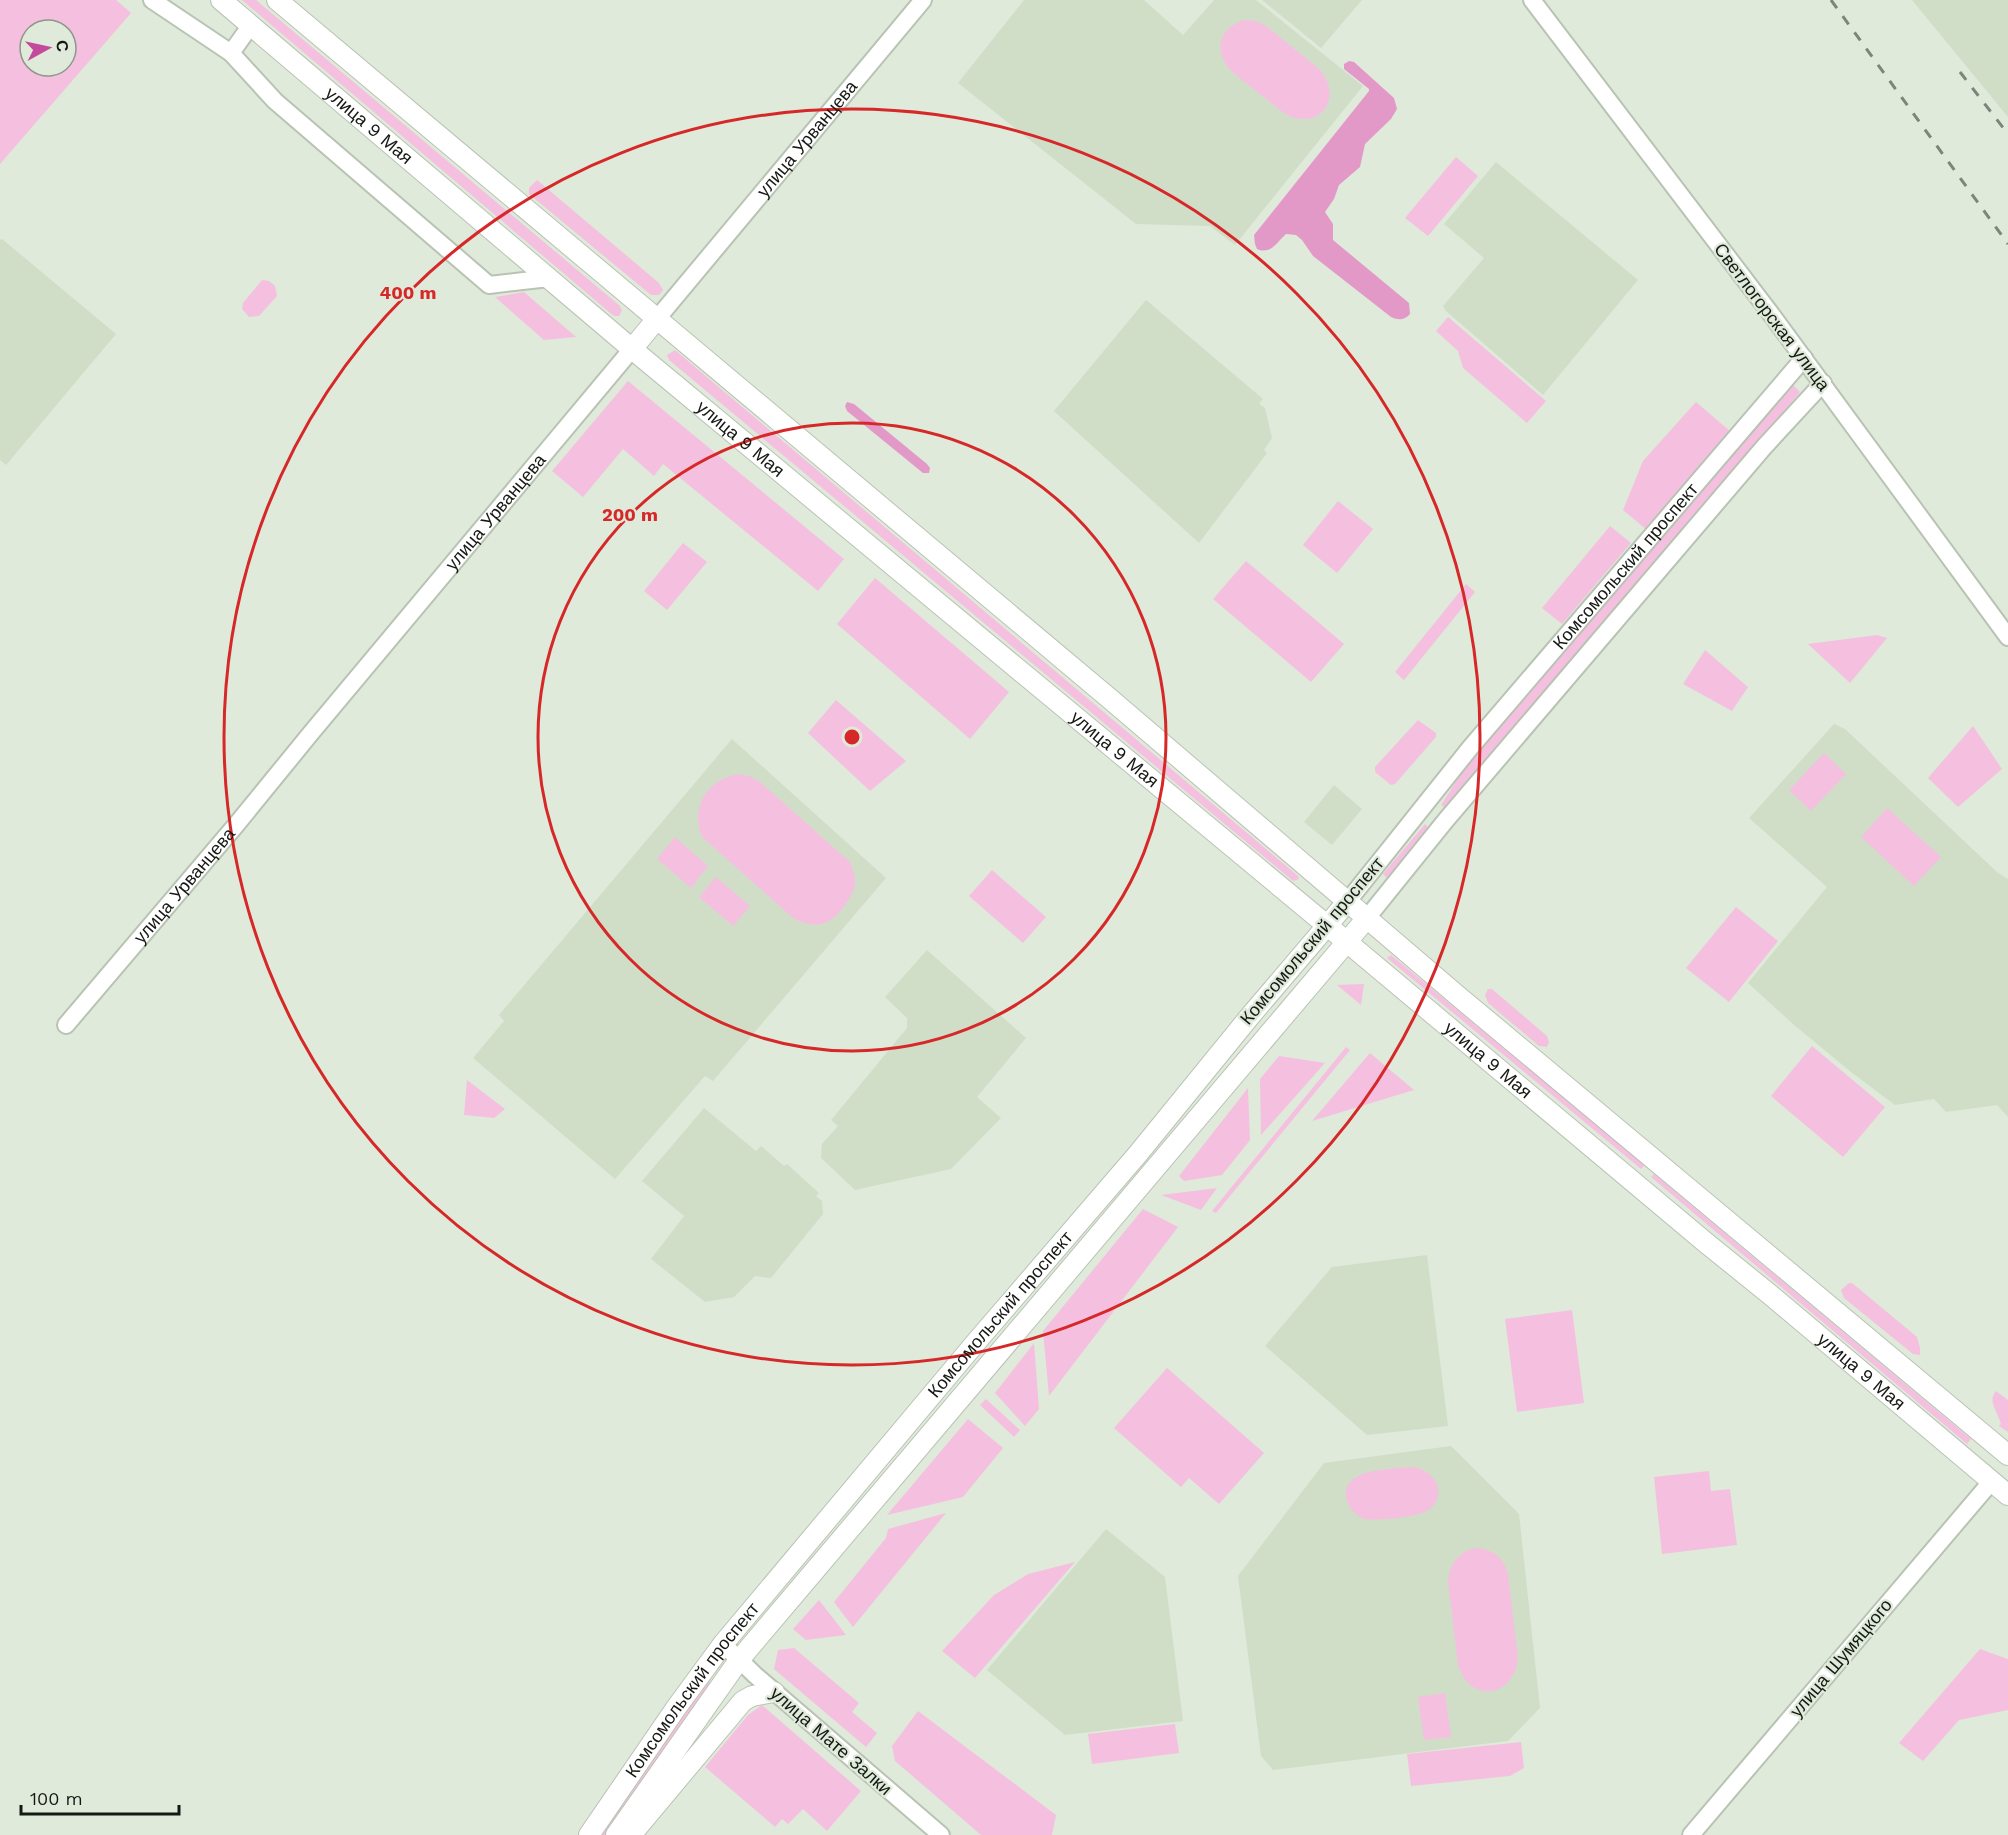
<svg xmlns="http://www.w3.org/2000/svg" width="2008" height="1835" font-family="'Work Sans',sans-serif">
<rect width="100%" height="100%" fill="#dfeada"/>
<g fill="#d0dec8">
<polygon points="1024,0 1144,0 1183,35 1214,0 1256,0 1363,86 1235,245 1210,226 1136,224 958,83"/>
<polygon points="1262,0 1362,0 1321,48"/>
<polygon points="1912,0 2008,0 2008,117 1972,73"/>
<polygon points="1496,162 1638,280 1543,395 1446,311 1443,306 1484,258 1444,224"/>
<polygon points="2,239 116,334 6,465 0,460 0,240"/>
<polygon points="1146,300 1263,399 1259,404 1265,408 1272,438 1264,450 1267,453 1199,543 1054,411"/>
<polygon points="1834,724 1845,729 1997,872 2008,879 2008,1117 1997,1105 1946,1112 1934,1099 1895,1105 1851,1072 1793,1024 1748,983 1827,887 1749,818"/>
<polygon points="732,739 886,878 713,1081 705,1076 615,1179 473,1058 504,1021 499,1015"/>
<polygon points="1334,785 1362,809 1332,845 1304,822"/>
<polygon points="927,950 1026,1038 977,1097 1001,1118 951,1169 855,1190 821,1158 822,1144 838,1126 831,1120 907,1028 907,1018 885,997"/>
<polygon points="704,1108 756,1151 761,1146 784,1166 787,1164 819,1193 816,1196 822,1201 823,1214 771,1278 755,1276 734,1297 705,1302 651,1259 684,1216 642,1181"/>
<polygon points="1427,1255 1448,1426 1367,1435 1265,1346 1332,1267"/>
<polygon points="1451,1446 1519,1514 1540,1708 1508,1741 1273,1770 1261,1756 1238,1576 1324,1463"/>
<polygon points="1106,1529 1165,1577 1183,1721 1065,1735 987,1670"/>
</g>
<g fill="#f5c0df" fill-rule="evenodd">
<path d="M0,0h116l15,13 -131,151zM30,30h36v36h-36z"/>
<polygon points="242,0 256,0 619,305 622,310 619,316 614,316 609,312"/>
<path d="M1244,20l12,1 9,4 54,44c26,29 0,63 -34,45l-54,-43c-18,-21 -13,-42 13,-51z"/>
<polygon points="1456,157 1478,176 1428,236 1405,218"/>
<polygon points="537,180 659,283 663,290 659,295 651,295 529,194 529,188"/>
<polygon points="262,280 269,281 275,286 277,296 259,316 249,317 242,309 243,303"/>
<polygon points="524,292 576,337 544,340 495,297"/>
<polygon points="1448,317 1546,401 1527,423 1463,368 1458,351 1436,331"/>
<polygon points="675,350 1298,876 1299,879 1293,881 669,360 667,355"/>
<polygon points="628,381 844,559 818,591 663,464 654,476 623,449 583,497 552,471"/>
<polygon points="1791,383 1800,392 1447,809 1441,805 1466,766"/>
<polygon points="1696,402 1731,432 1647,530 1623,510 1643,461"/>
<polygon points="1338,501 1373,529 1337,573 1303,545"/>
<polygon points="1610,526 1631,543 1562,624 1542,608"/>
<polygon points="683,543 707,562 667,610 644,591"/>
<polygon points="1246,561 1344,644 1311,682 1213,599"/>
<polygon points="875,578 1009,692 970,739 837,624"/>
<polygon points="1466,584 1475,592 1404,680 1395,672"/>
<polygon points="1877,635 1887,638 1850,683 1808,644"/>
<polygon points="1705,650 1748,687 1732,711 1683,684"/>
<polygon points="836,700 906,761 870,791 808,733"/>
<polygon points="1418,720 1436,733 1436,737 1395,784 1391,785 1375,772 1375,767"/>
<polygon points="1973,726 2002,769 1958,807 1928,778"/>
<polygon points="1824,753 1846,774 1811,811 1789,790"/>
<path d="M738,774l11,2 10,5 91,81c8,18 7,27 -5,43 -15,21 -29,25 -52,13l-91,-81c-12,-29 5,-58 36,-63z"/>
<polygon points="1887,808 1941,857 1914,886 1861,837"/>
<polygon points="1425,824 1430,829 1388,879 1383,874"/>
<polygon points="675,837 708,866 691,888 657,859"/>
<polygon points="992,870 1046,917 1023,943 969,896"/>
<polygon points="716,877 750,906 733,926 699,897"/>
<polygon points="1736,907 1778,941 1729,1002 1686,968"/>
<polygon points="1391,955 1645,1165 1641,1169 1387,958"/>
<polygon points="1364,984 1361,1005 1337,985"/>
<polygon points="1488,989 1492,989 1547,1036 1549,1042 1547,1047 1539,1046 1488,1003 1485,995"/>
<polygon points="1812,1046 1885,1107 1843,1157 1771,1096"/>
<polygon points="1346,1047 1350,1050 1216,1213 1212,1211"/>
<polygon points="1370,1053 1414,1090 1312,1121"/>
<polygon points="1279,1056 1325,1063 1261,1135 1260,1079"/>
<polygon points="467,1080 505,1109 494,1118 464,1115"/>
<polygon points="1248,1088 1250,1140 1222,1175 1184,1181 1179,1176"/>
<polygon points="1654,1174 1971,1439 1967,1444 1651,1177"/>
<polygon points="1217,1188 1201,1210 1161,1195"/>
<polygon points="1143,1209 1178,1227 1049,1396 1043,1331"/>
<polygon points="1849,1283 1852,1283 1917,1337 1920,1348 1920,1355 1913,1354 1844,1298 1841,1290"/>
<polygon points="1572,1310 1584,1403 1517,1412 1505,1319"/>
<polygon points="1034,1343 1039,1409 1025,1426 995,1393"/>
<polygon points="1167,1368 1264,1453 1219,1504 1189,1478 1181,1487 1114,1428"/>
<path d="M1996,1391l12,9v32l-9,-6 2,-2c-3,-12 -14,-23 -5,-33z"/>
<polygon points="986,1399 1020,1430 1014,1437 980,1405"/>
<polygon points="968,1419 1003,1448 963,1497 887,1515"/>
<path d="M1411,1467c22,1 38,25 19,42 -9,8 -52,12 -64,10 -7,-1 -14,-7 -17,-14 -17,-37 42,-36 62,-38z"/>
<polygon points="1709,1471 1711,1491 1730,1489 1737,1545 1662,1554 1654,1477"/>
<polygon points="946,1513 853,1627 834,1602 886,1538 888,1529"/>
<path d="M1475,1548c18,1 28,9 33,26l10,84c-4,40 -48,46 -60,7l-10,-84c2,-18 9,-28 27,-33z"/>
<polygon points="1075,1562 975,1678 942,1651 994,1595 1028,1574"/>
<polygon points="819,1600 846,1635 806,1640 793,1629"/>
<polygon points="794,1648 859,1703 852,1712 877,1733 866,1747 774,1669 778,1650"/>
<polygon points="1980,1649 2008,1659 2008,1710 1959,1720 1923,1761 1899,1743"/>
<polygon points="705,1679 711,1683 606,1835 600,1835"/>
<polygon points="1445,1693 1451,1737 1424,1740 1418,1697"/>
<polygon points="762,1705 861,1791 827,1831 803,1809 788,1824 782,1819 775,1827 705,1767 748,1715"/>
<polygon points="918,1711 1056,1815 1052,1835 981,1835 895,1761 892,1746"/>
<polygon points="1175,1724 1179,1753 1092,1764 1088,1734"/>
<polygon points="1521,1742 1524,1768 1510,1776 1411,1786 1407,1754"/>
</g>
<g fill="#e399c7">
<path d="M1349,61l5,1 40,36 3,11 -6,10 -26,25 -5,23 -21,18 -5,14 -9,13 8,12v16l76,63 1,11c-6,7 -12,6 -19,3l-78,-61 -11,-16 -6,-5 -10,-1c-9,8 -15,21 -29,15l-2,-5 -1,-9 115,-144v-2l-25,-20v-5z"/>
<polygon points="847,402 854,404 927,464 930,468 929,473 923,473 847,411 845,406"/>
</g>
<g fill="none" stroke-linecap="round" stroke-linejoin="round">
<defs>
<g id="minor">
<polyline points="152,0 231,53 275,101 489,285 549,278"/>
<polyline points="1532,0 1774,318 2008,637"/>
<polyline points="231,53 251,25"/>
<path id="s1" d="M656,320l267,-320"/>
<path id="s2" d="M1348,901l122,-153 334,-390"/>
<polyline points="1367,918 1446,820 1764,447 1823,383"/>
<path id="s3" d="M66,1025l170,-200 75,-92 321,-384"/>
<polyline points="723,1644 755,1675 941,1835"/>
<polyline points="1691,1835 1991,1482"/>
</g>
<g id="major">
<path id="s4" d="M221,0l411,349 715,593 358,300 68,55 235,198"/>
<polyline points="277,0 1109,698 1458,996 2008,1455"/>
<polyline points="632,349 656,320"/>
<path id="s5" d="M589,1835l87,-127 47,-64 254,-303 160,-186 114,-140 97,-114"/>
<polyline points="616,1835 739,1660 1367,918"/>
<polyline points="631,1835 743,1701 752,1696 774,1692"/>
</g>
</defs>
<use href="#minor" stroke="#b9c3b3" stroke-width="20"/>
<use href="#major" stroke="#b9c3b3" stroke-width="22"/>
<use href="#minor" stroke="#fff" stroke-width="16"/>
<use href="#major" stroke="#fff" stroke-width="20"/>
<g stroke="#7d847a" stroke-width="3" stroke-dasharray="10 10" stroke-linecap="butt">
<polyline points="1831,0 2008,244"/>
<polyline points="1960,72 2008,134"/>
</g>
</g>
<g fill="none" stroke="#d62828" stroke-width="3">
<circle cx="852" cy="737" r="314"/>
<circle cx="852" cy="737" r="628"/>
</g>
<g text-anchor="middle" stroke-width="4.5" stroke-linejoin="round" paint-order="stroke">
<g font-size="18" fill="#151813" stroke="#dfeada">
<text dy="6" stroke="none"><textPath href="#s4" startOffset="194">улица 9 Мая</textPath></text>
<text dy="6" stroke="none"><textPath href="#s1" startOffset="236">улица Урванцева</textPath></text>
<text transform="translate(1772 317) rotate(53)" y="6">Светлогорская улица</text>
<text dy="6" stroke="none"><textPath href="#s4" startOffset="680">улица 9 Мая</textPath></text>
<text dy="6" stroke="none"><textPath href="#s3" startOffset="669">улица Урванцева</textPath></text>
<text dy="6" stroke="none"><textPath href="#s2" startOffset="435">Комсомольский проспект</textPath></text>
<text dy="6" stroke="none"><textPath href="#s4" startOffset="1166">улица 9 Мая</textPath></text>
<text dy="6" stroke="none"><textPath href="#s3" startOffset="183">улица Урванцева</textPath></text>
<text transform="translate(1312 941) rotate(-50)" y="6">Комсомольский проспект</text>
<text dy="6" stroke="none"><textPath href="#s4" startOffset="1652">улица 9 Мая</textPath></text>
<text dy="6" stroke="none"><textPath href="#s5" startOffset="664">Комсомольский проспект</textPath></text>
<text dy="6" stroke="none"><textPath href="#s4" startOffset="2138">улица 9 Мая</textPath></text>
<text transform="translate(1841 1658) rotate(-50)" y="6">улица Шумяцкого</text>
<text dy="6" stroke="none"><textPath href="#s5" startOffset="178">Комсомольский проспект</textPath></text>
<text transform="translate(831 1741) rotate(41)" y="6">улица Мате Залки</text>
</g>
</g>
<circle cx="852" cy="737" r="9" fill="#d62828" stroke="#dfeada" stroke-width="3"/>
<g font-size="18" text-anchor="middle" font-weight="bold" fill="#d62828" stroke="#dfeada" stroke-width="4.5" stroke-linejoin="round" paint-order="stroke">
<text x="408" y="299">400 m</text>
<text x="630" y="521">200 m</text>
</g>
<g transform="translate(48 48) rotate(82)"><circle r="28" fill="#dfeada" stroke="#8e968a" stroke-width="1.5"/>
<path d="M0-4.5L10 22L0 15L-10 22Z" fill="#c44a9d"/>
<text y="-9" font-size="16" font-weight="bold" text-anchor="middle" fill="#151813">С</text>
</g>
<path d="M21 1805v9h158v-9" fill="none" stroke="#151813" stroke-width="3"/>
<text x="30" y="1805" font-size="18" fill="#151813" stroke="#dfeada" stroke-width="4.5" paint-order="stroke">100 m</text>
</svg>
